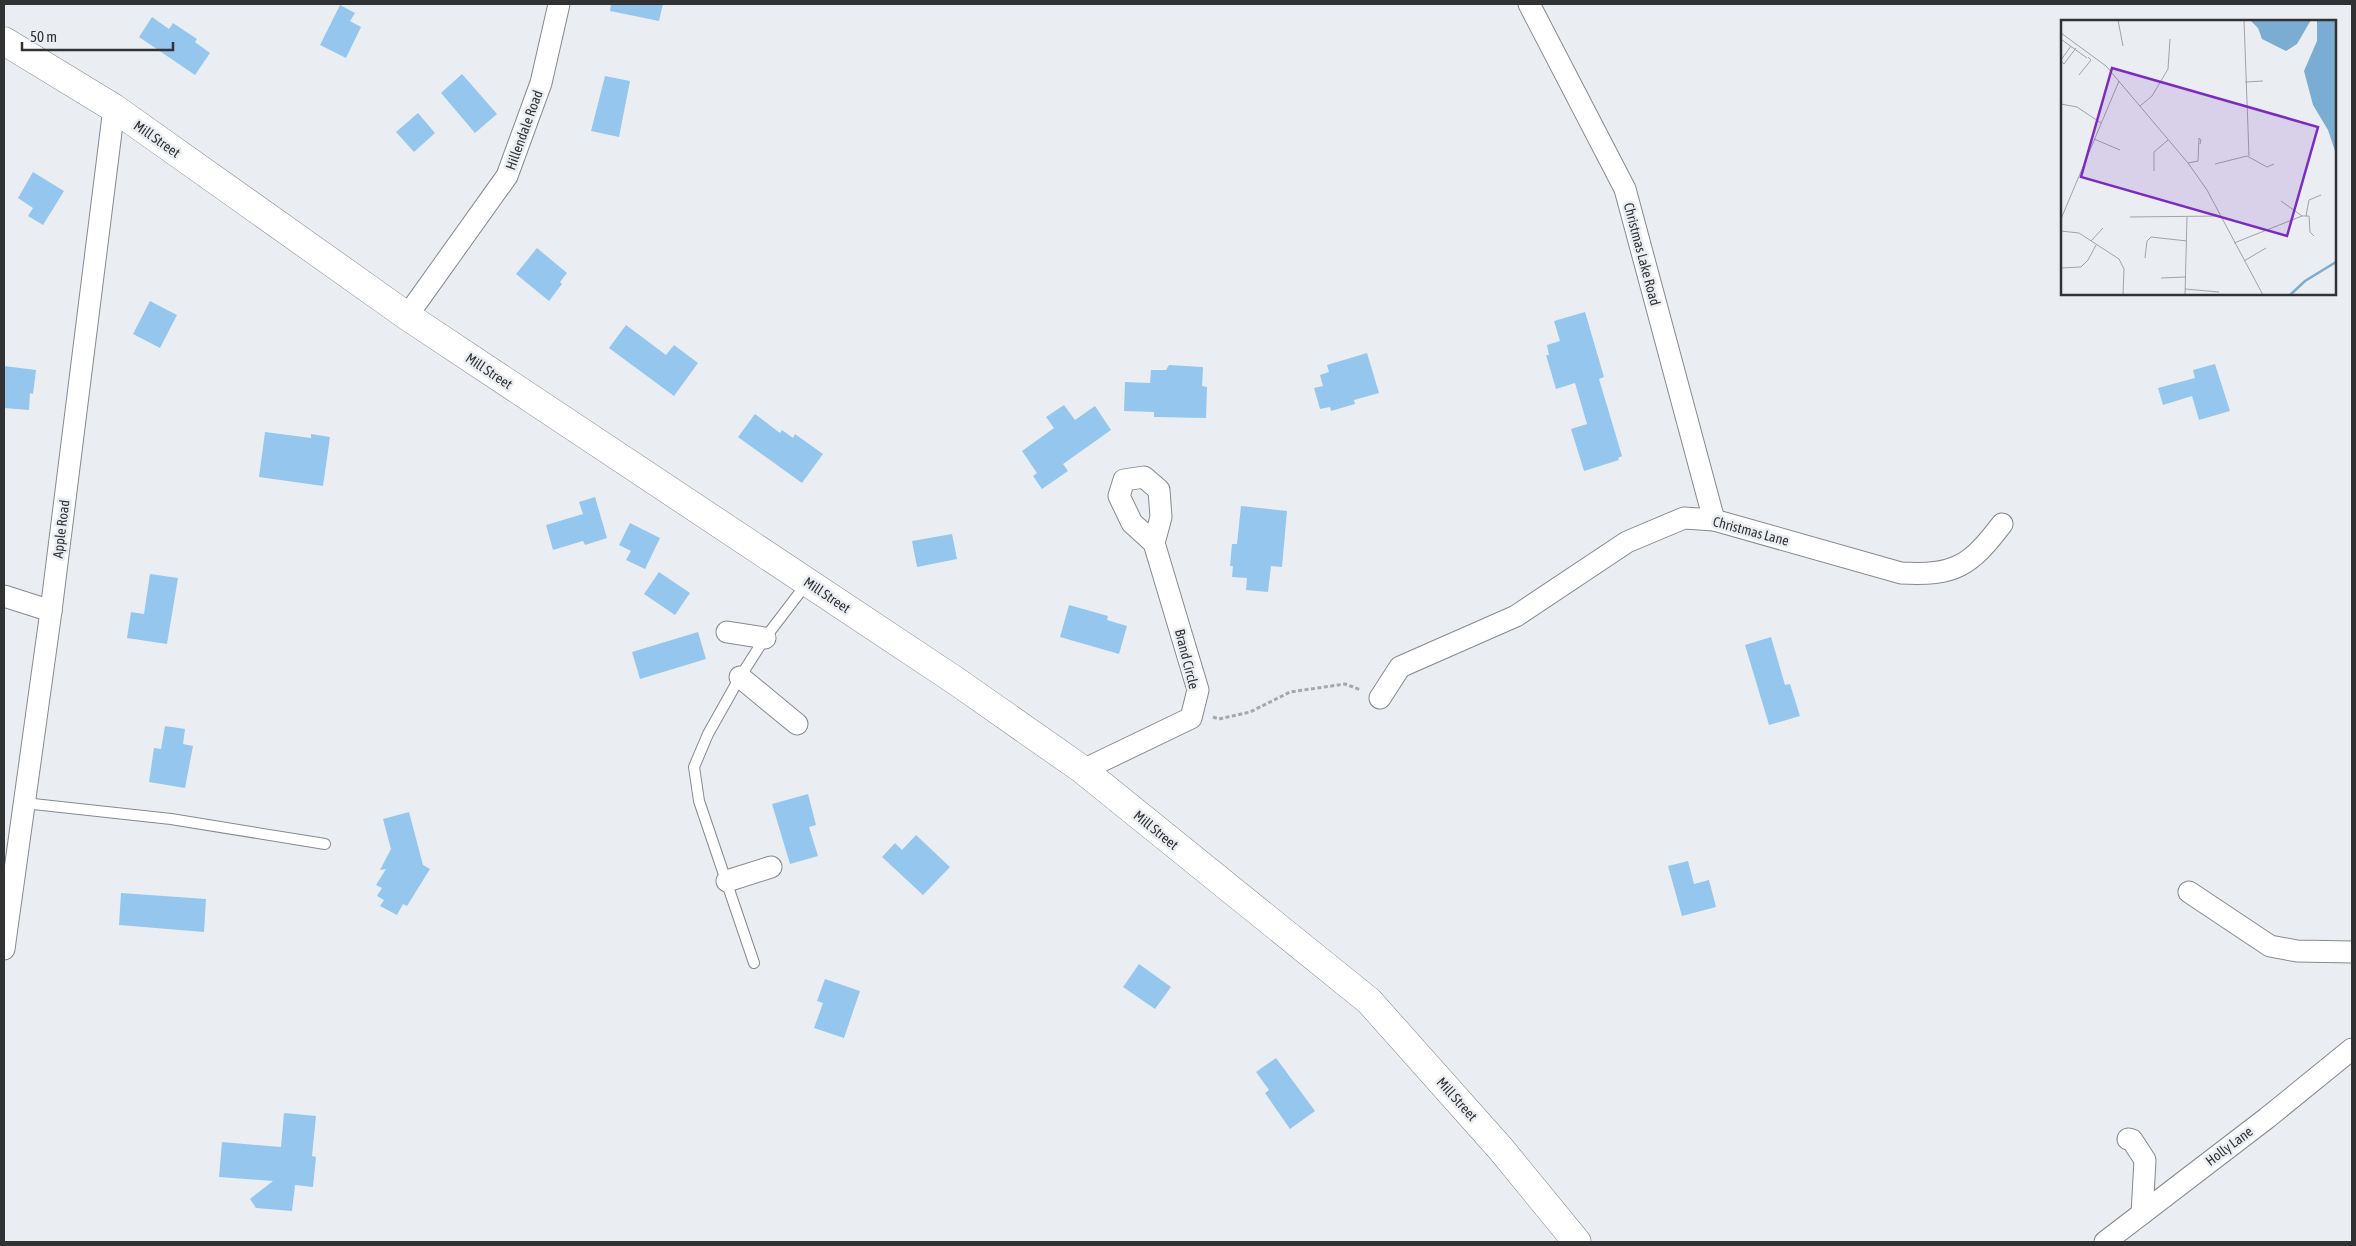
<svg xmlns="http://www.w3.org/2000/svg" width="2356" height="1246" font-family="'Asap Condensed',sans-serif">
<rect width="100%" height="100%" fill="#eaeef2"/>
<g fill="#95c7ee">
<polygon points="611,4 663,4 659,21 610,11"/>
<polygon points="340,5 355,13 350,21 361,27 346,58 320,45"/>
<polygon points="152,17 169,29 173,23 197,39 195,42 210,53 195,75 139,37"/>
<polygon points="462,74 497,114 475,133 441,93"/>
<polygon points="605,76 630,81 619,137 591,131"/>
<polygon points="418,113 435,133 414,152 396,132"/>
<polygon points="33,172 64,191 43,225 28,216 33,208 18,198"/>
<polygon points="537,248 567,273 560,282 562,284 549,301 516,274"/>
<polygon points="150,301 177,315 160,348 133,334"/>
<polygon points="1585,312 1604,377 1599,379 1622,456 1618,458 1619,460 1584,471 1571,429 1587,424 1575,383 1556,389 1546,355 1549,355 1547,345 1560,341 1554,321"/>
<polygon points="626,325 666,355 674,345 698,363 674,396 609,348"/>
<polygon points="1367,353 1379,393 1354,400 1355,404 1331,411 1330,407 1320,409 1314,388 1323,386 1320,375 1329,372 1327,365"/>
<polygon points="2215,364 2230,411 2199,420 2192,396 2163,405 2158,388 2195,378 2193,370"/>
<polygon points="1169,365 1203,367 1202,386 1207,387 1206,418 1154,417 1154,412 1124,411 1125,382 1150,383 1151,370 1166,370"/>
<polygon points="4,366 36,370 33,394 30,393 29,410 4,408"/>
<polygon points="1064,405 1075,420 1095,406 1111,430 1063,464 1068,471 1042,489 1033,476 1037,473 1022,451 1054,428 1046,417"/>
<polygon points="755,414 780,433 782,430 793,438 795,434 823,454 802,483 738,437"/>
<polygon points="265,432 311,438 311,434 330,437 323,486 259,477"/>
<polygon points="595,497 607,538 585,545 583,541 553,550 546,525 583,514 579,502"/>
<polygon points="1241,506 1287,511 1282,567 1271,566 1268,592 1246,590 1247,578 1232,577 1233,566 1230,566 1232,544 1237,544"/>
<polygon points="630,523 660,538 645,569 626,560 631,551 619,545"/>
<polygon points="952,534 957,559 917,567 912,541"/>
<polygon points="659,572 690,593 675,615 644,594"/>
<polygon points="150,574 178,578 167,644 127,638 131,612 144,614"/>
<polygon points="1069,605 1108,616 1107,620 1127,626 1119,654 1060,637"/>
<polygon points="698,632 706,659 640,679 632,652"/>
<polygon points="1771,637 1785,685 1790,684 1800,716 1769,725 1745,645"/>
<polygon points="165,726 185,729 183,744 193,746 185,788 149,782 154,748 161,749"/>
<polygon points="808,794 816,825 809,827 818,856 790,864 772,804"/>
<polygon points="409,812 423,865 430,869 407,906 403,904 397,915 380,906 384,900 377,896 382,888 376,885 386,869 380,870 391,849 383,819"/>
<polygon points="916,835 950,867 923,895 882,857 895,843 902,850"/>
<polygon points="1688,861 1694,884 1709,880 1716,907 1682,916 1668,866"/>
<polygon points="121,893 206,899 204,932 119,925"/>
<polygon points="1139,964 1171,987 1155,1009 1123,987"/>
<polygon points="825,979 860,991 844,1038 814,1028 823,1003 817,1001"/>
<polygon points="1276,1058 1315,1111 1290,1129 1265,1093 1269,1090 1256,1072"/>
<polygon points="284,1113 316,1116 312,1156 316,1157 313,1187 295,1185 292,1211 256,1208 250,1199 273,1181 219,1177 222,1142 281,1147"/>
</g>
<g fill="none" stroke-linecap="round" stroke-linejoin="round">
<defs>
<g id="service">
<polyline points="24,803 171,819 325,844"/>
<polyline points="754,963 699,801 694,767 708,734 740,677 765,638 807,583"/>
</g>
<g id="minor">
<polyline points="1529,4 1625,189 1714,520"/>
<polyline points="407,316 507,176 541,83 559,4"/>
<polyline points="4,596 51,611"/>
<polyline points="727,632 765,638"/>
<polyline points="740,677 797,724"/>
<path d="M1380,698l20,-31 116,-51 111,-74 57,-24 30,2 187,53c54,3 69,-7 101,-49"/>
<polyline points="1083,770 1191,718 1198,690 1154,543 1132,523 1119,496 1124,480 1144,477 1159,490 1161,517 1154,543"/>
<polyline points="727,881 771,867"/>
<polyline points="2189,892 2270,946 2297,951 2352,952"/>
<polyline points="4,949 51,611 114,108"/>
<polyline points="2128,1139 2132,1140 2145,1160 2142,1214"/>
<polyline points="2105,1242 2267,1118 2352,1049"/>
</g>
<polyline id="secondary" points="4,41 114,108 407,316 956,681 1083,770 1369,1001 1500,1148 1577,1242"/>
</defs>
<use href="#service" stroke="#868a8d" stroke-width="12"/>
<use href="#minor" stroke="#868a8d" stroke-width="23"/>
<use href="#secondary" stroke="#868a8d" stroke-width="29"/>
<polyline stroke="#a5a8ab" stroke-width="3" stroke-dasharray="4 2.5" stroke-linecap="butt" points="1213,717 1219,719 1250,712 1290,692 1345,684 1361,690"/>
<use href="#service" stroke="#fff" stroke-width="10"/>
<use href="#minor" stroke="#fff" stroke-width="21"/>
<use href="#secondary" stroke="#fff" stroke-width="28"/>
</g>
<g text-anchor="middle" stroke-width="5" stroke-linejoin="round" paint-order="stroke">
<g font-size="14" fill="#313234" stroke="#eaeef2">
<text transform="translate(524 130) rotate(-70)" y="5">Hillendale Road</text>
<text transform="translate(157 139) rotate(35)" y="5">Mill Street</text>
<text transform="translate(1642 254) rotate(75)" y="5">Christmas Lake Road</text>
<text transform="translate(489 371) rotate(34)" y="5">Mill Street</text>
<text transform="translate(61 529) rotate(-83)" y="5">Apple Road</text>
<text transform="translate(1751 531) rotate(15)" y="5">Christmas Lane</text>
<text transform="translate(827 595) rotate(34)" y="5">Mill Street</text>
<text transform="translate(1187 659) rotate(76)" y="5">Brand Circle</text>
<text transform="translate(1156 830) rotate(39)" y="5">Mill Street</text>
<text transform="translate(1457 1099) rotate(48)" y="5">Mill Street</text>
<text transform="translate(2229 1146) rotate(-37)" y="5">Holly Lane</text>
</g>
</g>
<g transform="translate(2061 20)">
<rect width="275" height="275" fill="#eaeef2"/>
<path d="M250,0l-14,24 -11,7 -24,-12 -4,-11 -7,-7zM256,0h19v134l-8,-24 -15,-25 -9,-34 13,-30z" fill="#7bacd1"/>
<path fill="none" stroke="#7bacd1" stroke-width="2.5" d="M229,275l15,-14 31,-19"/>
<path fill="none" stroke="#a0a3a6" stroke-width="1" d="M57,0l5,26M183,0l5,136M0,13l45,33 82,97 19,27 56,105M1,20l25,18M0,40l10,-14M0,41l3,3 12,-16M18,55l12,-15 -3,-3M184,62l18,-1M0,84l16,3 24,16M79,86l12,-10 16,-27 2,-30M33,119l26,11M127,143l10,-2 1,-23 2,2 -1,4M154,144l32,-8 20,11 7,-3M93,151v-19l14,-12M220,181l21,15M245,196l3,-16 12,-5M69,197l89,-1M0,199l58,-138M0,211l18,2 40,26 5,10 -1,26M30,221l12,-13M173,223l68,-27h7l1,16 4,4M84,238l2,-17 4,-4 36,4M183,241l22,-13M0,248l20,-1 7,-7 8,-15M100,258l24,-1M124,269l34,3M124,275l2,-78"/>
<path fill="#7b2cbf" fill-opacity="0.15" stroke="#7b2cbf" stroke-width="2.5" d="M51,48l206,59 -31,109 -206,-59z"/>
<rect width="275" height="275" fill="none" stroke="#313234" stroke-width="2.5"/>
</g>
<rect width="2356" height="1246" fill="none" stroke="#313234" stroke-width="10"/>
<path d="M22 42v8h151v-8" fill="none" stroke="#313234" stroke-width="2.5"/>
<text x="30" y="42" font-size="15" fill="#313234" stroke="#eaeef2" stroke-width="4" paint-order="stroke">50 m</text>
</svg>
